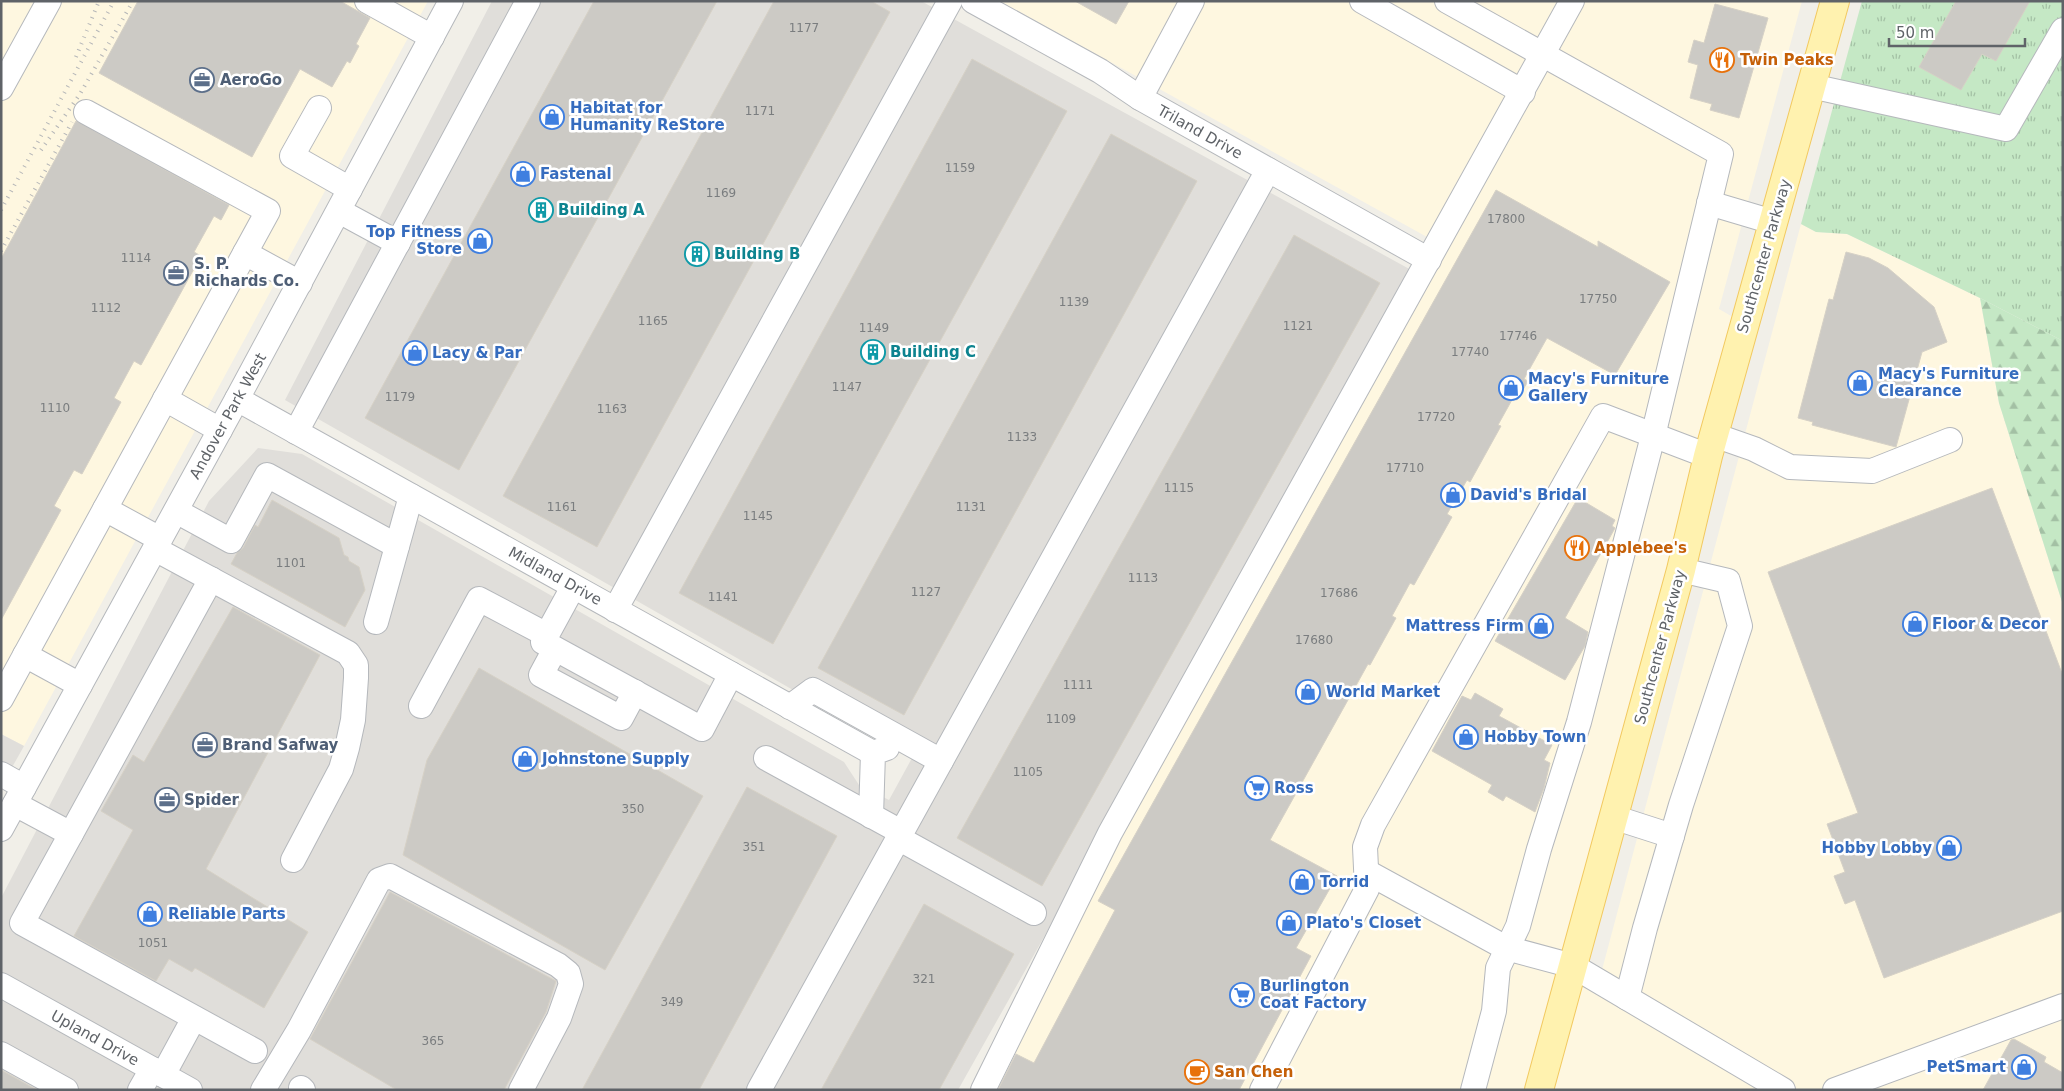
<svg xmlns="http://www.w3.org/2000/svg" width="2064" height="1091" font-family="'DejaVu Sans',sans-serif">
<defs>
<pattern id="grass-tufts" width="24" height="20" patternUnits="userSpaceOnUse" patternTransform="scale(1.25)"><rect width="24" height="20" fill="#c5e8c5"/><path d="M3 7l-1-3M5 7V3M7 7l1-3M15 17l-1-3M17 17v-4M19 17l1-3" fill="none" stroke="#a3c0a4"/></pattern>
<pattern id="forest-firs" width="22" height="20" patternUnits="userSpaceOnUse" patternTransform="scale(1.25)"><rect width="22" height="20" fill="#c5e8c5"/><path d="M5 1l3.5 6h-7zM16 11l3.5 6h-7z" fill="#a3c0a4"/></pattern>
</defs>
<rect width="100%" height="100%" fill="#f1efe8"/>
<g fill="#fef7e0">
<polygon points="1,1 428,1 24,746 1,734"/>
<polygon points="1000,1 1802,1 1719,309 1745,324 1574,966 1599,981 1801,224 1816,232 1847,234 1980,298 1999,403 2063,605 2063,1090 978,1090 1447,248"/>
</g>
<g fill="#e0deda">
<polygon points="492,1 921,1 1413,271 1058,912 958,1090 1,1090 1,898 209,501 258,448 302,454 844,762 859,785 889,800 912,758 285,400"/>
<polygon points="1,734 24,746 1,787"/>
</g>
<polygon fill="url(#grass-tufts)" points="1862,1 2063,1 2063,341 1980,298 1847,234 1816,232 1801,224"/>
<polygon fill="url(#forest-firs)" points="1980,298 2063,341 2063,605 1999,403"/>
<g fill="#cccac5" stroke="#d6d1c6">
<polygon points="138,1 340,1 370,18 356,44 359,46 350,63 347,61 332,87 300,69 252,157 99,73"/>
<polygon points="594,1 717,1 459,470 365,418"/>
<polygon points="774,1 871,1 890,12 597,547 503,496"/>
<polygon points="1075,1 1129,1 1116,24"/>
<polygon points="1956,1 2030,1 1996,61 1982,54 1961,90 1919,67"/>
<polygon points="1715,4 1768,18 1739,118 1710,110 1712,104 1690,98 1698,65 1688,62 1694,40 1704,43"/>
<polygon points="972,59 1067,111 773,644 679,593"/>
<polygon points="76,121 229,205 221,220 214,216 194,252 201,256 141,365 134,361 114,398 121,402 82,474 74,470 54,506 61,510 1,620 1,259"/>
<polygon points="1111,134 1197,181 904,715 818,668"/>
<polygon points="1496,190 1598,247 1598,241 1670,282 1615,375 1547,338 1524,379 1528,381 1517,400 1513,398 1498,425 1501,426 1470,482 1467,480 1447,514 1452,517 1414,585 1410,583 1392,616 1396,618 1370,665 1368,664 1270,840 1337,876 1296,948 1311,956 1239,1090 998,1090 1016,1054 1034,1063 1115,910 1098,901"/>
<polygon points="1294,235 1380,283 1042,886 957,838"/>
<polygon points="1846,252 1869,258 1888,268 1934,307 1947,342 1922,352 1896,447 1812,425 1813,422 1798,418 1829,299 1833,300"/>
<polygon points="1992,488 2063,676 2063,911 1884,978 1855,900 1845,904 1834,876 1845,872 1827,824 1858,813 1768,572"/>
<polygon points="1578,498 1615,520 1612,526 1615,528 1565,618 1588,632 1585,646 1565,680 1495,641"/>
<polygon points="272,500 339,538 344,555 348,557 349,561 359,567 365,590 345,627 231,564 237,553 243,548 255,525 258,527"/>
<polygon points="233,607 320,655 206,869 308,932 264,1008 195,968 192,972 169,959 156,981 74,936 133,830 101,811 133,755 144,762"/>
<polygon points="479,668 703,796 605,970 403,855 427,760"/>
<polygon points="1475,693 1503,709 1499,716 1552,745 1544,760 1550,763 1544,788 1535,812 1506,796 1503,801 1488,792 1492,785 1432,751 1462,696 1471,700"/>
<polygon points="747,787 837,836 699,1090 582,1090"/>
<polygon points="390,892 556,981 546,1012 504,1090 397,1090 310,1039"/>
<polygon points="924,904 1014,954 939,1090 821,1090"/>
<polygon points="2014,1039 2046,1057 2044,1062 2063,1073 2063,1090 1983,1090 2011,1040"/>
<polygon points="1,1070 37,1090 1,1090"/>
</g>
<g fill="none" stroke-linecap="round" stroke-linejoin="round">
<defs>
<g id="minor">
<polyline points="367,1 432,37"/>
<polyline points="973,1 1100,71 1140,98 1429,260"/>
<polyline points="1362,1 1523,92"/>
<polyline points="1447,1 1721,154 1653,436 1579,722 1539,849 1518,926 1498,968 1494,1011 1473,1090"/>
<polyline points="1811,86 2006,129 2063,30"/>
<polyline points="1,88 49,1"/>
<polyline points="1140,98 1192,1"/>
<polyline points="319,108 292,156 350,189"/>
<polyline points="1709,203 1773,222"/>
<polyline points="339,211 398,243"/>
<polyline points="245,253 300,283"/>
<polyline points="165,399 220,430"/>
<polyline points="237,399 873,753"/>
<polyline points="296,432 528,1"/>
<polyline points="1714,435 1754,449 1790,467 1872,471 1950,440"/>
<polyline points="105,509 160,539"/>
<polyline points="176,511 231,541 267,475 397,546"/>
<polyline points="155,549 348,653 356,665 356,678 353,720 347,748 341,769 293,860"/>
<polyline points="573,587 543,642 702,729 731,674"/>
<polyline points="615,610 950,1"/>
<polyline points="376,622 411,496"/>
<polyline points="555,649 541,675 621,718 635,692"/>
<polyline points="25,655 80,685"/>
<polyline points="1,699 268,211 86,112"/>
<polyline points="421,706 479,599 547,635"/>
<polyline points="790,707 813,690 941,761"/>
<polyline points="766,758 901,832"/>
<polyline points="1,774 24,787"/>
<polyline points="15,804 71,834 211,579"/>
<polyline points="871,816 873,753 887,748"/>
<polyline points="1613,817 1672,836"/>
<polyline points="1,829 237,399 451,1"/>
<polyline points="71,834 22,923 255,1051"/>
<polyline points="898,838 1034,913"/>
<polyline points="1367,872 1506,948 1573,966 1783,1090"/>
<polyline points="1,985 190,1090"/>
<polyline points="1627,998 1645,928 1681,805 1740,626 1728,581 1681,570"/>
<polyline points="1,1054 66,1090"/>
<polyline points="163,1075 194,1018"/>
<polyline points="301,1088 303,1090"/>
<polyline points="140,1090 152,1069"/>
<polyline points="263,1090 299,1030 379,880 390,876 558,965 568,973 571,984 559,1018 521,1090"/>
<polyline points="759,1090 1268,170"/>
<polyline points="983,1090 1110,833 1572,1"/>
<polyline points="1262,1090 1367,889 1365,847 1373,825 1603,416 1708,456"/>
<polyline points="1835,1090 2063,1006"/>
</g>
<polyline id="major" points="1539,1090 1681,570 1708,456 1835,1"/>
</defs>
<use href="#minor" stroke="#b5b8bc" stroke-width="26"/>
<use href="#major" stroke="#f2c960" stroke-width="30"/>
<use href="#minor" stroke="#fff" stroke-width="24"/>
<use href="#major" stroke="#fff2af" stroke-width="28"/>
<g stroke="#b6b7b8" stroke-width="4" stroke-dasharray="1 6" stroke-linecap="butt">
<polyline points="76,57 99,1"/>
<polyline points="41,150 80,94 133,1"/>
<polyline points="1,210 114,1"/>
<polyline points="1,251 72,122"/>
</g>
</g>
<defs>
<symbol id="restaurant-ring" viewBox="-11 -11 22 22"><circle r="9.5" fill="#fff" stroke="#e8710a" stroke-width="1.5"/><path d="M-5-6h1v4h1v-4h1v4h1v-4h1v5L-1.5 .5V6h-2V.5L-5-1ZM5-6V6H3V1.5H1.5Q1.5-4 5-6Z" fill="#e8710a"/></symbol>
<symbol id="office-ring" viewBox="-11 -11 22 22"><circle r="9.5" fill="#fff" stroke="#5c6f8a" stroke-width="1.5"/><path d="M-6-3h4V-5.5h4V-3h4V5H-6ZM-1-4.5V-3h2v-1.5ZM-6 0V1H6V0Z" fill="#5c6f8a"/></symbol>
<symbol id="shop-ring" viewBox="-11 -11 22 22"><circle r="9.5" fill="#fff" stroke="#3f7fe0" stroke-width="1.5"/><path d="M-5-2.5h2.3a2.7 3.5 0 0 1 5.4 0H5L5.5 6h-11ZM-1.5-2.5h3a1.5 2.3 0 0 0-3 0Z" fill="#3f7fe0"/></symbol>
<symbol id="building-ring" viewBox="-11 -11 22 22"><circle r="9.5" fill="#fff" stroke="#0f9aa8" stroke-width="1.5"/><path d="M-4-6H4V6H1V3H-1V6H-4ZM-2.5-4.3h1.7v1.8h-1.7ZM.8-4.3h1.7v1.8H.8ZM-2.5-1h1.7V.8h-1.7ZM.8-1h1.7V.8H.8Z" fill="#0f9aa8"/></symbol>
<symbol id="supermarket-ring" viewBox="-11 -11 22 22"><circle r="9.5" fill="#fff" stroke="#3f7fe0" stroke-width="1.5"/><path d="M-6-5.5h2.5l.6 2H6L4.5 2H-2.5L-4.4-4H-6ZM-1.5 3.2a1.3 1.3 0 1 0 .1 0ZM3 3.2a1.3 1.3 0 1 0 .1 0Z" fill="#3f7fe0"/></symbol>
<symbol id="cafe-ring" viewBox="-11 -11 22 22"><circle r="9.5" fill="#fff" stroke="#e8710a" stroke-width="1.5"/><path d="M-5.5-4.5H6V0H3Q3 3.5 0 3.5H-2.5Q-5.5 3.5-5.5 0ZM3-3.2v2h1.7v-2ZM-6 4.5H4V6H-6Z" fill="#e8710a"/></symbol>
</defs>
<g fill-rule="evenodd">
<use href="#restaurant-ring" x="1708" y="46" width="28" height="28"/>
<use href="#office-ring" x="188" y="66" width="28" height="28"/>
<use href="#shop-ring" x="538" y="103" width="28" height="28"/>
<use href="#shop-ring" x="509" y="160" width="28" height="28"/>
<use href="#building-ring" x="527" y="196" width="28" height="28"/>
<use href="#shop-ring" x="466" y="227" width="28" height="28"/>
<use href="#building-ring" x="683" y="240" width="28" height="28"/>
<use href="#office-ring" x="162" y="259" width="28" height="28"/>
<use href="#building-ring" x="859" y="338" width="28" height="28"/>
<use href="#shop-ring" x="401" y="339" width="28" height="28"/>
<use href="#shop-ring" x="1846" y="369" width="28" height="28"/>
<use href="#shop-ring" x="1497" y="374" width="28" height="28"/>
<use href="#shop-ring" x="1439" y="481" width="28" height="28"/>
<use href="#restaurant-ring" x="1563" y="534" width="28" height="28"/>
<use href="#shop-ring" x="1901" y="610" width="28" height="28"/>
<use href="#shop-ring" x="1527" y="612" width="28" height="28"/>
<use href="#shop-ring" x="1294" y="678" width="28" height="28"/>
<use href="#shop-ring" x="1452" y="723" width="28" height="28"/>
<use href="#office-ring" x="191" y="731" width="28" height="28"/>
<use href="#shop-ring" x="511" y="745" width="28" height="28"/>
<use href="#supermarket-ring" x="1243" y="774" width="28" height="28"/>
<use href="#office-ring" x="153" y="786" width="28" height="28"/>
<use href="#shop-ring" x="1935" y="834" width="28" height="28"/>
<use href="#shop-ring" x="1288" y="868" width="28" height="28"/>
<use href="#shop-ring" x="136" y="900" width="28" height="28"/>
<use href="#shop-ring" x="1275" y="909" width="28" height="28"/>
<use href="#supermarket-ring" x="1228" y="981" width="28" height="28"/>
<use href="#shop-ring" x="2010" y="1053" width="28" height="28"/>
<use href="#cafe-ring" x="1183" y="1058" width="28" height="28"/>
</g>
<g text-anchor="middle" stroke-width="5" stroke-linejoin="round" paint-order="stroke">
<g font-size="12" fill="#7a7d7f">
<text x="804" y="32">1177</text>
<text x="760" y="115">1171</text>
<text x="960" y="172">1159</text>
<text x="721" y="197">1169</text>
<text x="1506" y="223">17800</text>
<text x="136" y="262">1114</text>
<text x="1598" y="303">17750</text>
<text x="1074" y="306">1139</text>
<text x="106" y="312">1112</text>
<text x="653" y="325">1165</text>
<text x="1298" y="330">1121</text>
<text x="874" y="332">1149</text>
<text x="1518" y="340">17746</text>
<text x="1470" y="356">17740</text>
<text x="847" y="391">1147</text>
<text x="400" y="401">1179</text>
<text x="55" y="412">1110</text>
<text x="612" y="413">1163</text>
<text x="1436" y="421">17720</text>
<text x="1022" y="441">1133</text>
<text x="1405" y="472">17710</text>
<text x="1179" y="492">1115</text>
<text x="562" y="511">1161</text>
<text x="971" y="511">1131</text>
<text x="758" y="520">1145</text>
<text x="291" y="567">1101</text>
<text x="1143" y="582">1113</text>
<text x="926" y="596">1127</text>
<text x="1339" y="597">17686</text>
<text x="723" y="601">1141</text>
<text x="1314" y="644">17680</text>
<text x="1078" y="689">1111</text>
<text x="1061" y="723">1109</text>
<text x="1028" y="776">1105</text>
<text x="633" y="813">350</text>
<text x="754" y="851">351</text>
<text x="153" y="947">1051</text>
<text x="924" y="983">321</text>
<text x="672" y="1006">349</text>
<text x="433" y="1045">365</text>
</g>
<g font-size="15" font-weight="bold" fill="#c56008" stroke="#fff" text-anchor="start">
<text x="1740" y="65">Twin Peaks</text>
<text x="1594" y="553">Applebee's</text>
<text x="1214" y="1077">San Chen</text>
</g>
<g font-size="15" font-weight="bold" fill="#4e5e75" stroke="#fff" text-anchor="start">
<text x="220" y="85">AeroGo</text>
<text x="194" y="269">S. P.<tspan x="194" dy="17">Richards Co.</tspan></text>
<text x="222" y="750">Brand Safway</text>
<text x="184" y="805">Spider</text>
</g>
<g font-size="15" font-weight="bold" fill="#366cbe" stroke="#fff" text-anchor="start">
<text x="570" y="113">Habitat for<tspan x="570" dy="17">Humanity ReStore</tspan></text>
<text x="540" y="179">Fastenal</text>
<text x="462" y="237" text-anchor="end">Top Fitness<tspan x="462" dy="17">Store</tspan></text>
<text x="432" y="358">Lacy &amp; Par</text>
<text x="1878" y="379">Macy's Furniture<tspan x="1878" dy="17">Clearance</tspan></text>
<text x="1528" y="384">Macy's Furniture<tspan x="1528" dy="17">Gallery</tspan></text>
<text x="1470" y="500">David's Bridal</text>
<text x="1932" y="629">Floor &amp; Decor</text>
<text x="1524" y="631" text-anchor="end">Mattress Firm</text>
<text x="1326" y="697">World Market</text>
<text x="1484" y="742">Hobby Town</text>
<text x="542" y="764">Johnstone Supply</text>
<text x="1274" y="793">Ross</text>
<text x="1932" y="853" text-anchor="end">Hobby Lobby</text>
<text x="1320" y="887">Torrid</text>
<text x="168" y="919">Reliable Parts</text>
<text x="1306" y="928">Plato's Closet</text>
<text x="1260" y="991">Burlington<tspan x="1260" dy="17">Coat Factory</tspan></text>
<text x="2006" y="1072" text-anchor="end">PetSmart</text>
</g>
<g font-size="15" fill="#5f6368" stroke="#fff">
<text transform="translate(1200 132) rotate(29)" y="5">Triland Drive</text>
<text transform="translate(1764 256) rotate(-74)" y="5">Southcenter Parkway</text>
<text transform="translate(228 416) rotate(-61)" y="5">Andover Park West</text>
<text transform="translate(555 576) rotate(29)" y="5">Midland Drive</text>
<text transform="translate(1660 647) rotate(-75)" y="5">Southcenter Parkway</text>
<text transform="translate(95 1038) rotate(29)" y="5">Upland Drive</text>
</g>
<g font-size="15" font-weight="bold" fill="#0d838f" stroke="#fff" text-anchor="start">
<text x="558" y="215">Building A</text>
<text x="714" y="259">Building B</text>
<text x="890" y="357">Building C</text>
</g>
</g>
<rect width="2064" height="1091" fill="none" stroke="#5f6368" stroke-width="5"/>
<path d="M1889 38v8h136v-8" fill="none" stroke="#5f6368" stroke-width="2.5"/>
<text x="1896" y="38" font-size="15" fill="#5f6368" stroke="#ffffff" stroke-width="4" paint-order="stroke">50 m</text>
</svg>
